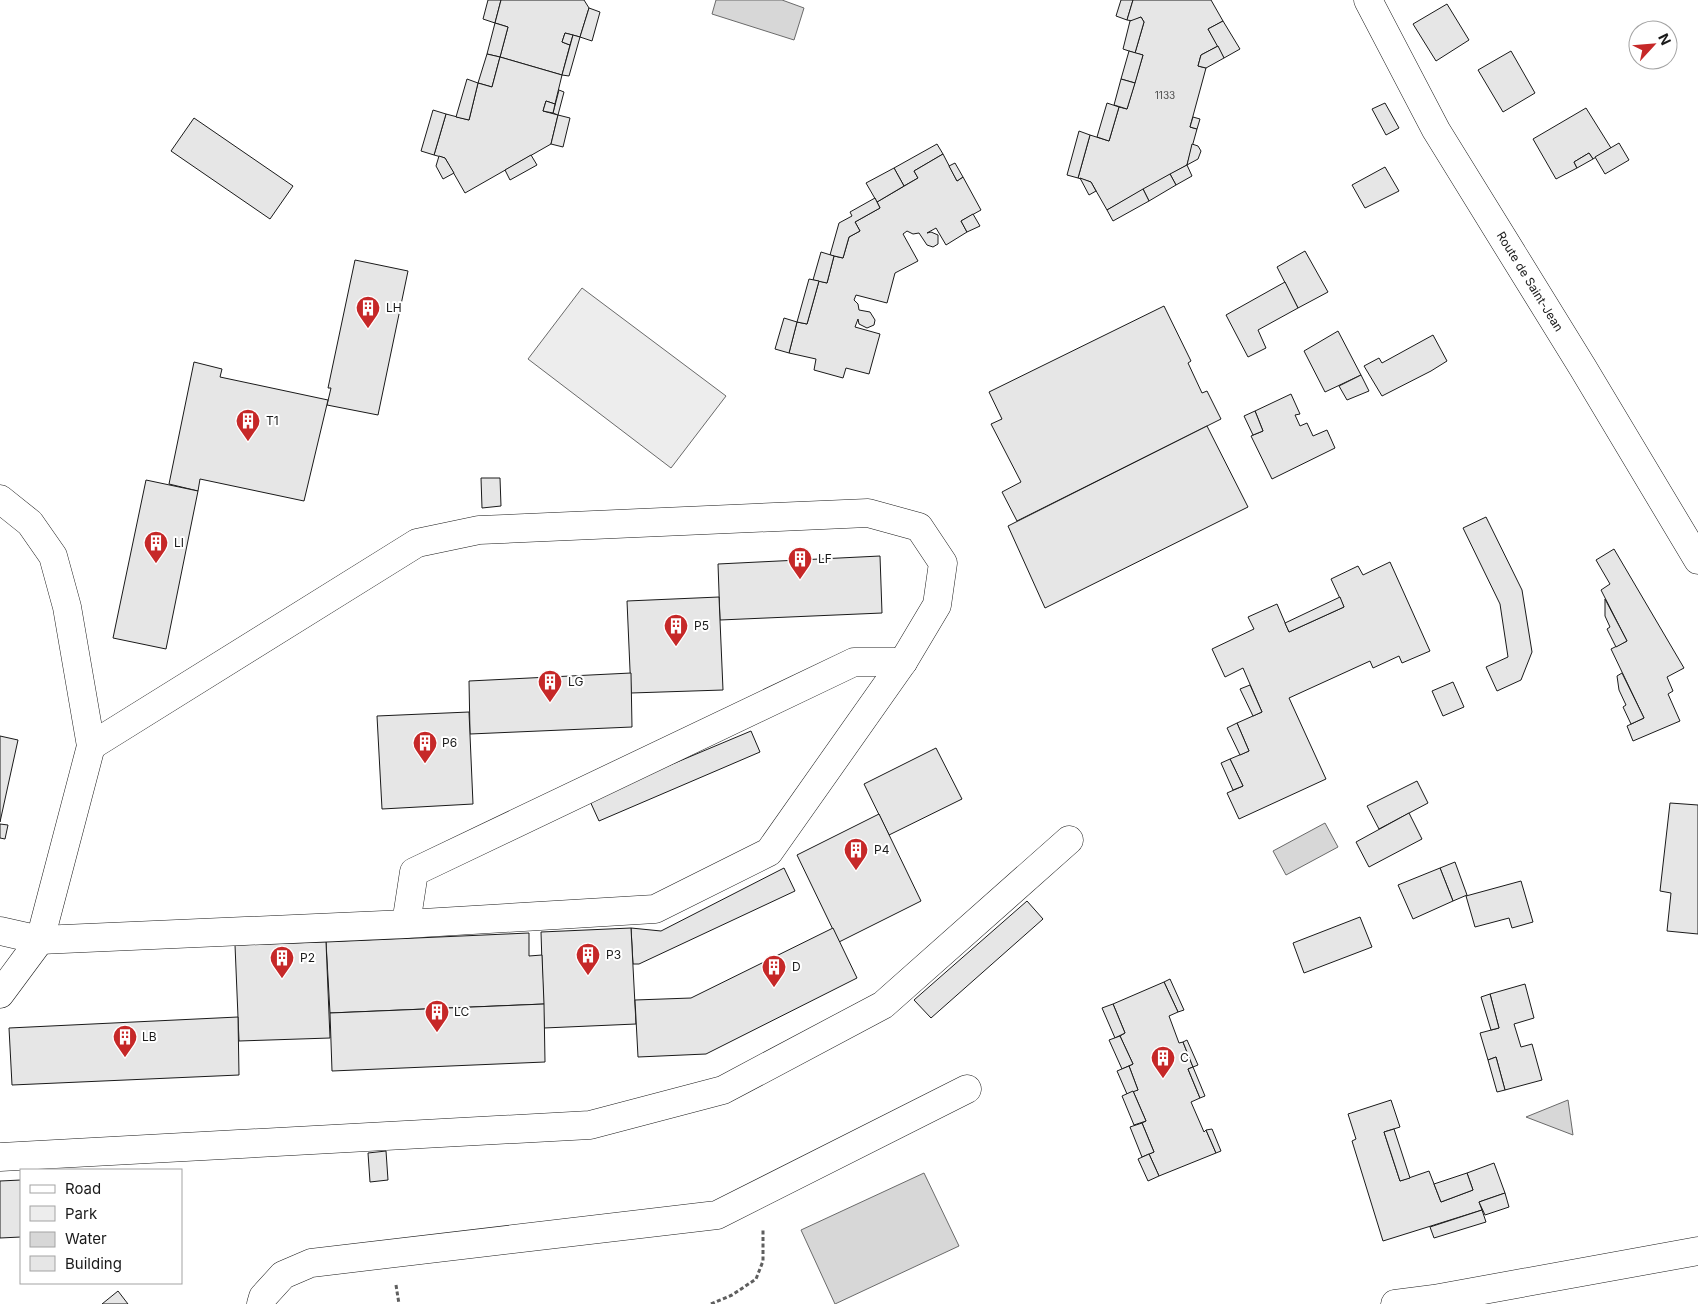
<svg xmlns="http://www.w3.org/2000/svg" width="1698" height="1304" font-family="Inter,sans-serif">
<rect width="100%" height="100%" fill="#fff"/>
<polygon fill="#ededed" stroke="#6a6a6a" points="582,288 726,396 671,468 528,359"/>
<g fill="#d7d7d7" stroke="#6a6a6a">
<polygon points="716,0 782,0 804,8 794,40 712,14"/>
<polygon points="1325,823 1338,847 1286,875 1273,851"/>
<polygon points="1568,1100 1573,1135 1526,1117"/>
<polygon points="924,1173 959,1246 835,1304 801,1230"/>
</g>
<g fill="#e6e6e6" stroke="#1a1a1a">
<polygon points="488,0 501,0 495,23 483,19"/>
<polygon points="501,0 584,0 589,8 580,37 565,33 562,42 570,45 562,75 500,57 508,27 495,23"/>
<polygon points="1121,0 1133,0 1127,20 1116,16"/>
<polygon points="1133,0 1211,0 1223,21 1208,29 1218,46 1201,55 1198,66 1206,68 1190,127 1197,129 1187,165 1107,210 1091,182 1078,178 1090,135 1109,141 1119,107 1127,109 1143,55 1135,53 1144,22 1141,17 1133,21 1127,20"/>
<polygon points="1447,4 1469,40 1436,61 1413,24"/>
<polygon points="589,8 600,12 592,41 580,37"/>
<polygon points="1141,17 1144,22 1135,53 1123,49 1130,21"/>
<polygon points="1223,21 1240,49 1224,58 1208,29"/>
<polygon points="495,23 508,27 500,57 487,54"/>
<polygon points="565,33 573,35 570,45 562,42"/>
<polygon points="573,35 580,37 569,76 562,75"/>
<polygon points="1218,46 1224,58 1206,68 1198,66 1201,55"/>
<polygon points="1129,51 1143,55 1135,83 1121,79"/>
<polygon points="1511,51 1535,93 1503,112 1478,70"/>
<polygon points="487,54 500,57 492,87 478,83"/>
<polygon points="500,57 562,75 555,104 546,101 543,111 558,115 551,144 465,193 445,158 434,155 446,114 469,120 478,83 492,87"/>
<polygon points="467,79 478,83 469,120 456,117"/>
<polygon points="1121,79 1135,83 1127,109 1114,105"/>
<polygon points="559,90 564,92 558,115 553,113"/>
<polygon points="546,101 555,104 553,113 543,111"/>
<polygon points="1107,103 1119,107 1109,141 1097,137"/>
<polygon points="1385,103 1399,128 1386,135 1372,109"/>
<polygon points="1586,108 1611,148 1593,159 1589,153 1574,162 1577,168 1556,179 1533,139"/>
<polygon points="433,110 446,114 434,155 421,151"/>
<polygon points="558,115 570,118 563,147 551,144"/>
<polygon points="1193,117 1200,119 1197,129 1190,127"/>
<polygon points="194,118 293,186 270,219 171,151"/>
<polygon points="1079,131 1090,135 1078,178 1067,175"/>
<polygon points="1619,143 1629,160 1605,174 1595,157"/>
<polygon points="937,144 943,154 914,171 918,178 904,186 894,168"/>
<polygon points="1192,144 1198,146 1201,151 1198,159 1187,165"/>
<polygon points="1589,153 1593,159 1577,168 1574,162"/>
<polygon points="943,154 957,181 963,177 981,210 961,221 967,232 946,245 936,228 927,233 931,232 938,235 938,244 933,247 927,245 919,233 913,234 907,231 903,234 918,261 895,273 887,303 856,295 854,300 858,304 859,310 870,312 875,320 874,325 867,328 859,324 858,319 855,327 880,334 869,374 846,368 843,378 814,370 816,359 789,353 797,322 807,324 819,281 827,283 834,256 843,258 849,237 860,231 855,222 880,208 877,202 918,178 914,171"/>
<polygon points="531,155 537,165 510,180 505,170"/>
<polygon points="439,156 445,158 454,173 443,179 436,166"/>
<polygon points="955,163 963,177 957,181 949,166"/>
<polygon points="1187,165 1192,176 1176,185 1170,174"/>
<polygon points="1385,167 1399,191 1365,208 1352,185"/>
<polygon points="894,168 904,186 877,202 866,183"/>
<polygon points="1170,174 1176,185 1149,201 1143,189"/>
<polygon points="1080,178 1091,182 1096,191 1089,195"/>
<polygon points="1143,189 1149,201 1113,221 1107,210"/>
<polygon points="875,198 880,208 855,222 860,231 849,237 843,258 830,255 839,223 852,216 850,212"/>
<polygon points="973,214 980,226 967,232 961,221"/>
<polygon points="1305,251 1328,292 1298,308 1277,267"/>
<polygon points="821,252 834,256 827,283 813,280"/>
<polygon points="355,260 408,271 378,415 327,405 331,388 328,388"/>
<polygon points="809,279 819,281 807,324 797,322"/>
<polygon points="1285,282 1298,308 1258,330 1266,348 1248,357 1226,315"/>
<polygon points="1164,306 1191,361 1188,363 1202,393 1207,391 1221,419 1017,521 1002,492 1021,482 991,424 1002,419 989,392"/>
<polygon points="784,318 797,322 789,353 775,349"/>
<polygon points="1338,331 1361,375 1325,392 1304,351"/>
<polygon points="1433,335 1447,361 1431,371 1382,396 1364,366 1379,358 1382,363"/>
<polygon points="194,362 222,369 220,377 328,400 304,501 200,479 198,491 169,484"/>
<polygon points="1361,375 1369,391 1347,400 1339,386"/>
<polygon points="1291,394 1300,414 1295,415 1300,426 1307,423 1313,436 1327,430 1335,448 1272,479 1251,436 1263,431 1255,411"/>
<polygon points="1255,411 1263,431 1253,435 1244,416"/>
<polygon points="1207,426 1248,507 1045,608 1008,526"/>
<polygon points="481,478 500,478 501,506 482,508"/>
<polygon points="146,480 198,491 166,649 113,638"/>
<polygon points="1486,517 1522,590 1532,652 1521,680 1497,691 1486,667 1508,657 1500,604 1463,528"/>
<polygon points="1614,549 1684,668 1667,677 1673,691 1668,694 1680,721 1633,741 1627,726 1644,718 1611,649 1627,641 1601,590 1610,584 1596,560"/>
<polygon points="880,556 882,613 720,620 718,564"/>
<polygon points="1390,562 1430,651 1402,663 1399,656 1373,668 1370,661 1289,698 1326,779 1239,819 1227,793 1243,786 1230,759 1249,751 1237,723 1262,712 1243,668 1225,677 1212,649 1254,629 1248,617 1277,604 1289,632 1344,607 1331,579 1358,566 1363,575"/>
<polygon points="719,597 723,690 631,693 627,601"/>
<polygon points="1340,597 1344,607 1289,632 1285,623"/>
<polygon points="1605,599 1627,641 1616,647 1607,629 1610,627 1605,616"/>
<polygon points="631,673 632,727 470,734 469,681"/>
<polygon points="1622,673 1644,718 1631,724 1623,707 1626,705 1619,690 1617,676"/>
<polygon points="1453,682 1464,707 1443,716 1432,691"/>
<polygon points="1250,685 1262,712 1253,716 1240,689"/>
<polygon points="469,712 473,804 382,809 377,716"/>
<polygon points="1237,723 1249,751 1240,755 1227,728"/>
<polygon points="751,731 760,752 599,821 589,799"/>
<polygon points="0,736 18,740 0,822"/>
<polygon points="936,748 962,799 889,835 864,784"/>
<polygon points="1230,759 1243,786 1233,790 1221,763"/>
<polygon points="1417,781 1428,803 1379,829 1367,806"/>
<polygon points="1670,803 1698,805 1698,934 1667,931 1671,893 1660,891"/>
<polygon points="1409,813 1422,839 1369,867 1356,842"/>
<polygon points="879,814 921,901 839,942 797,855"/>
<polygon points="0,824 8,825 5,839 0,838"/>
<polygon points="1455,862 1467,895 1453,901 1440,868"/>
<polygon points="784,868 795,891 639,964 633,964 631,928 661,931"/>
<polygon points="1440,868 1453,901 1413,919 1398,885"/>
<polygon points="1521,881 1533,922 1512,928 1509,918 1475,927 1466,896"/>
<polygon points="1027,901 1043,919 931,1018 914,1000"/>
<polygon points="1360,917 1372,947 1304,973 1293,943"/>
<polygon points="631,928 636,1024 544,1028 541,932"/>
<polygon points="833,928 857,978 706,1054 638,1057 635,1000 691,998"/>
<polygon points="529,933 529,956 542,955 544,1004 330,1013 326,942"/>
<polygon points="326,942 330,1038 239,1041 235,945"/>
<polygon points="1170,979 1184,1010 1178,1012 1164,982"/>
<polygon points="1164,982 1178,1012 1169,1016 1179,1043 1183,1042 1193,1067 1188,1069 1200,1098 1191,1102 1204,1132 1206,1130 1216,1153 1159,1176 1149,1154 1154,1152 1142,1123 1146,1121 1133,1091 1138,1090 1129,1066 1133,1064 1120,1036 1125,1033 1113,1004"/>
<polygon points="1525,984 1534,1018 1514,1024 1521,1047 1532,1044 1542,1080 1505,1090 1496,1057 1488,1060 1480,1033 1499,1028 1490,994"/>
<polygon points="1490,994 1499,1028 1491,1030 1481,997"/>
<polygon points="544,1004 545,1062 332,1071 330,1013"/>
<polygon points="1113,1004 1125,1033 1115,1038 1102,1008"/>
<polygon points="238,1017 239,1075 12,1085 9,1028"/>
<polygon points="1120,1036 1133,1064 1122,1069 1109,1040"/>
<polygon points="1187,1040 1198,1065 1193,1067 1183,1042"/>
<polygon points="1496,1057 1505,1090 1497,1092 1488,1060"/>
<polygon points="1129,1066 1138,1090 1127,1094 1117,1071"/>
<polygon points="1193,1067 1205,1096 1200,1098 1188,1069"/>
<polygon points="1133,1091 1146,1121 1134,1125 1122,1096"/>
<polygon points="1391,1100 1400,1127 1384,1132 1400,1181 1429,1171 1441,1202 1473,1190 1467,1173 1494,1163 1505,1193 1479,1202 1482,1210 1383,1241 1352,1141 1356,1139 1348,1114"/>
<polygon points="1142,1123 1154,1152 1142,1157 1130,1127"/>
<polygon points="1212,1129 1221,1151 1216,1153 1206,1130"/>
<polygon points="1394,1129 1410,1178 1400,1181 1384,1132"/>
<polygon points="386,1151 388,1180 370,1182 368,1153"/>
<polygon points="1149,1154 1159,1176 1148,1181 1138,1159"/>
<polygon points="1467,1173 1473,1190 1441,1202 1434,1184"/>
<polygon points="21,1180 21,1237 0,1238 0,1181"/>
<polygon points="1505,1193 1509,1207 1485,1215 1479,1202"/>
<polygon points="1482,1210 1486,1222 1434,1238 1430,1227"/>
<polygon points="118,1291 128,1304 102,1304"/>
</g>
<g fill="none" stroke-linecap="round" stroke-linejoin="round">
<defs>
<g id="minor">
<path id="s1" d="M1368,0l68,130 147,238 115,192"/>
<polyline points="0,499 30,523 53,556 67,607 91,746 40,940 0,994"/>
<polyline points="406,924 414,872 854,662 903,662"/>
<polyline points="0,931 40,940 406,924 655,909 769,852 903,662 937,605 943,563 919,527 868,513 479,530 417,543 91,746"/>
<polyline points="0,1157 590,1125 723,1090 883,1005 1069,840"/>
<polyline points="261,1304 263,1297 283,1275 311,1263 717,1215 967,1089"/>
<polyline points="1395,1304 1434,1299 1698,1251"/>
</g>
</defs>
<use href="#minor" stroke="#1a1a1a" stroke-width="29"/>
<g stroke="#5f5f5f" stroke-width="3" stroke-dasharray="4 2.5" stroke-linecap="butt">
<polyline points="396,1285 399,1304"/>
<polyline points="711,1304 732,1295 756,1279 763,1261 763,1228"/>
</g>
<use href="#minor" stroke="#fff" stroke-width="28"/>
</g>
<defs>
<symbol id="building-pin" viewBox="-11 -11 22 30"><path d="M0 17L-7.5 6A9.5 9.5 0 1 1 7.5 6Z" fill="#c62828" stroke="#fff"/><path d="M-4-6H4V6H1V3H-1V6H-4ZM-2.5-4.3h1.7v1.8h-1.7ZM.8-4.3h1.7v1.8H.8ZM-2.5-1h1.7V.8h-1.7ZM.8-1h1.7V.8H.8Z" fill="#fff"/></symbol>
</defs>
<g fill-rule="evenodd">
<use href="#building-pin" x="354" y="294" width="28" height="38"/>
<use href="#building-pin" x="234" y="407" width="28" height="38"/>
<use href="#building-pin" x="142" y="529" width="28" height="38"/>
<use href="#building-pin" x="786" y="545" width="28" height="38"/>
<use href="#building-pin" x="662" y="612" width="28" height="38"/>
<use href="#building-pin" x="536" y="668" width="28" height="38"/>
<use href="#building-pin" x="411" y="729" width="28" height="38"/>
<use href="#building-pin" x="842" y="836" width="28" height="38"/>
<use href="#building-pin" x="574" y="941" width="28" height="38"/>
<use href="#building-pin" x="268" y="944" width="28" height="38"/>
<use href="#building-pin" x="760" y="953" width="28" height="38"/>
<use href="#building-pin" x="423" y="998" width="28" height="38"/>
<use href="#building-pin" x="111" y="1023" width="28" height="38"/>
<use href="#building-pin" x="1149" y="1044" width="28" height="38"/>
</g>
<g text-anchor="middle" stroke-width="4" stroke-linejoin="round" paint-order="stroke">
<g font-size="10" fill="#4d4d4d">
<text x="1165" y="99">1133</text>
</g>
<g font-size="12" fill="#1a1a1a" stroke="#fff">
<text dy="4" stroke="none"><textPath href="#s1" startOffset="325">Route de Saint-Jean</textPath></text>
</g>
<g font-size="12" fill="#1a1a1a" stroke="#fff" text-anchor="start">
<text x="386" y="312">LH</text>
<text x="266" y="425">T1</text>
<text x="174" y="547">LI</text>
<text x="818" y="563">LF</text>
<text x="694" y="630">P5</text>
<text x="568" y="686">LG</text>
<text x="442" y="747">P6</text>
<text x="874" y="854">P4</text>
<text x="606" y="959">P3</text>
<text x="300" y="962">P2</text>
<text x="792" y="971">D</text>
<text x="454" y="1016">LC</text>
<text x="142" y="1041">LB</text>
<text x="1180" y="1062">C</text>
</g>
</g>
<rect x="20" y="1169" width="162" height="115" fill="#ffffff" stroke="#a3a3a3"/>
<rect x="30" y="1185" width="25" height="8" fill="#ffffff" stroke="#a3a3a3"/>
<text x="65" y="1194" font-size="15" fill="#1a1a1a">Road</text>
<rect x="30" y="1206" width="25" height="15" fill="#ededed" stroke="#a3a3a3"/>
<text x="65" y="1219" font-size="15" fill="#1a1a1a">Park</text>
<rect x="30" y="1232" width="25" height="15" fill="#d7d7d7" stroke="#a3a3a3"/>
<text x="65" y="1244" font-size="15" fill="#1a1a1a">Water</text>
<rect x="30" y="1256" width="25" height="15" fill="#e6e6e6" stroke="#a3a3a3"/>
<text x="65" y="1269" font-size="15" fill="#1a1a1a">Building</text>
<g transform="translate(1653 45) rotate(64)"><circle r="24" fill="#ffffff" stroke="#a3a3a3"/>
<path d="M0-4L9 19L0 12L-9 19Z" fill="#c62828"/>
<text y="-8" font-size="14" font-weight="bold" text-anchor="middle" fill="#1a1a1a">N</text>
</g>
</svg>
